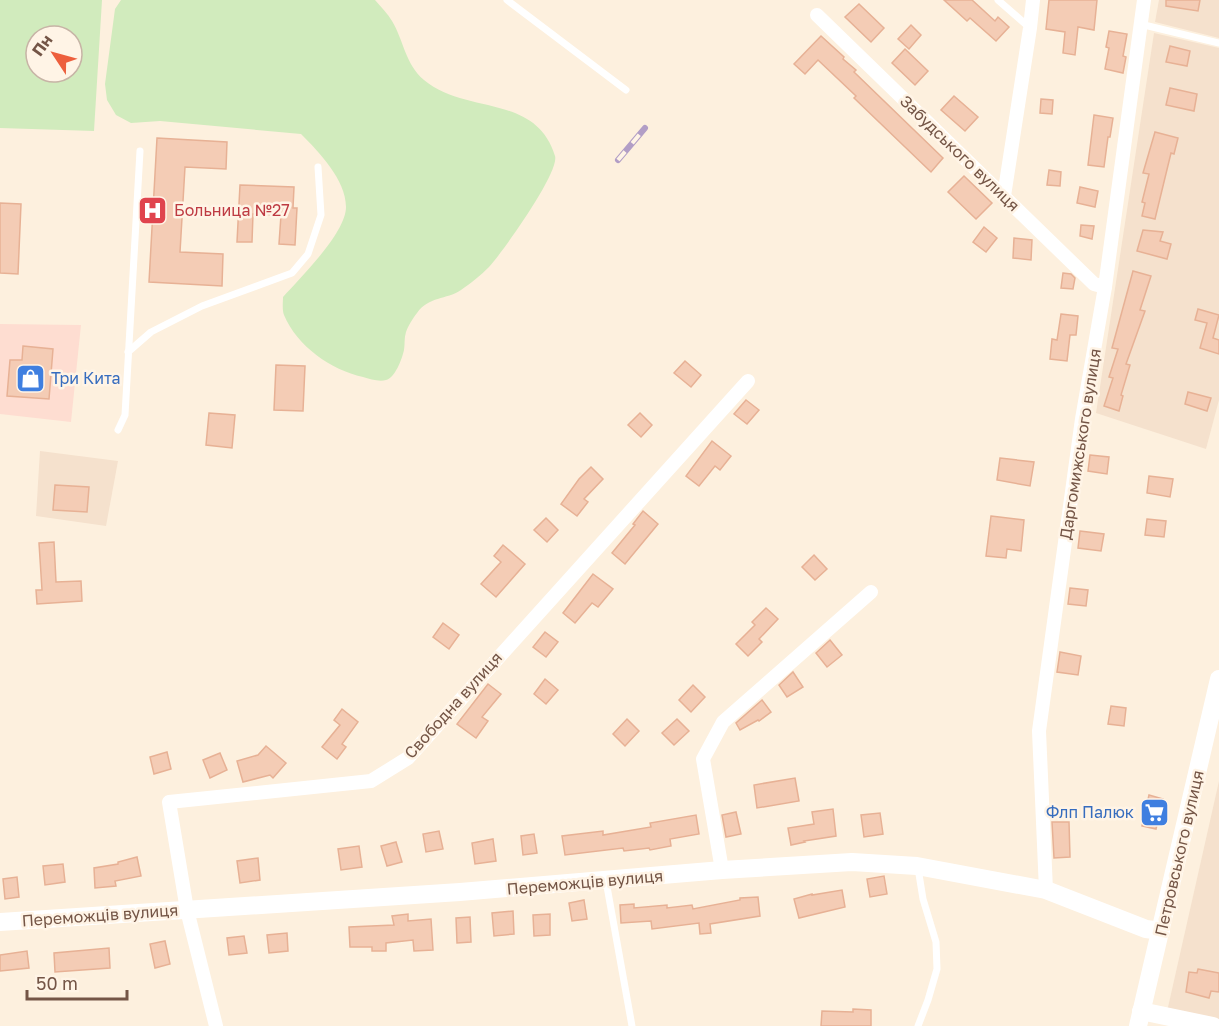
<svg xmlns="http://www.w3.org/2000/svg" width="1219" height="1026" font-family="'Golos Text',sans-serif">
<rect width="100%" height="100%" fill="#fdf0de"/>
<g fill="#f5e1cd">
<polygon points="1159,0 1219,0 1219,38 1155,22"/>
<polygon points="1154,33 1219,48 1219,400 1206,449 1096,413"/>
<polygon points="40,451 118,461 106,526 36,516"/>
<polygon points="1219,781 1219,1026 1166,1016"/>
</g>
<polygon fill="#feddd1" points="0,324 81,325 71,422 0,414"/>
<g fill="#d1ebbd" fill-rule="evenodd">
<path d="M0,0h102l-8,131 -94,-3zM36,36h36v36h-36z"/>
<path d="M121,0h254c6,7 13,14 17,21 12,20 13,43 32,59 41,35 112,13 131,76 5,16 -53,97 -66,111 -8,8 -19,17 -28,23 -15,10 -32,6 -44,23 -4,5 -9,13 -11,19 -2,6 -1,12 -2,18 -2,9 -9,28 -18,30 -7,2 -16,-1 -23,-3 -32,-7 -66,-31 -79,-62 -2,-5 -1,-13 -1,-18 17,-19 63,-64 63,-90 0,-27 -27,-55 -45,-73l-141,-13 -29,2 -15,-8 -9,-15 -2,-16 10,-75z"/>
</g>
<g fill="#f4ccb5" stroke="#e7b195" stroke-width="1.5">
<polygon points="944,0 972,0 995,21 998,17 1009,27 996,41 970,18 967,21"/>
<polygon points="1049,0 1097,0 1094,30 1078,27 1075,55 1063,53 1065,32 1046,29"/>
<polygon points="1166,0 1200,0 1198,11 1166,6"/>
<polygon points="859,4 884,28 871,42 845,17"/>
<polygon points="911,25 921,35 909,49 898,39"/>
<polygon points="1109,31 1127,34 1123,56 1126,57 1123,73 1105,69 1109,48 1106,47"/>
<polygon points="821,36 844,57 843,59 856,70 854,72 943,158 931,172 854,98 856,96 818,60 805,74 794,64"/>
<polygon points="1170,46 1190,51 1187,66 1166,62"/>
<polygon points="905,49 928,71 915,85 892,63"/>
<polygon points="1170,88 1197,94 1194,111 1166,105"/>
<polygon points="954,96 978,117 965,131 941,110"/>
<polygon points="1041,99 1053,100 1052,114 1040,113"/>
<polygon points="1094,115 1113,118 1110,137 1108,137 1104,167 1088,165"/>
<polygon points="1155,132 1178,138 1174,154 1171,153 1155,219 1142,216 1145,203 1142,202 1149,174 1143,173"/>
<polygon points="157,138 227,142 226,169 185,167 180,252 223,254 222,286 149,282"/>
<polygon points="1049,170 1061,172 1060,186 1047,185"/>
<polygon points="964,176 992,203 976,219 948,192"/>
<polygon points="240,185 294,187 293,208 297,208 295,245 279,244 281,215 253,214 252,242 237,242"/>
<polygon points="1080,187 1098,191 1095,207 1077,203"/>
<polygon points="0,203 21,204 18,274 0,273"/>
<polygon points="1081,225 1094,226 1092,239 1080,236"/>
<polygon points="984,227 997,238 986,252 973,242"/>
<polygon points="1143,230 1163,232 1160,241 1171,244 1167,259 1137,251"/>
<polygon points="1014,238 1032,240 1031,260 1013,258"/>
<polygon points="1133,271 1151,276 1140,310 1145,311 1126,364 1130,365 1121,395 1123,396 1119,411 1104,406 1113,378 1109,377 1118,349 1112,348"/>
<polygon points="1063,273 1071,274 1075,278 1073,289 1061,288"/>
<polygon points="1198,309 1219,315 1213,338 1219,340 1219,354 1200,348 1207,323 1195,320"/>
<polygon points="1061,314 1078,316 1076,335 1070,335 1067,361 1050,359 1052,339 1057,340"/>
<polygon points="23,346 53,349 49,399 7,396 10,360 22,360"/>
<polygon points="685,361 701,375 691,387 674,373"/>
<polygon points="276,365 305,366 303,411 274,410"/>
<polygon points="1188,392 1211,398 1207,411 1185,404"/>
<polygon points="746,400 759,410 747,424 734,414"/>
<polygon points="209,413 235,415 232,448 206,445"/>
<polygon points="640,413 652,425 641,437 628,425"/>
<polygon points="712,441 731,456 720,470 715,466 699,486 686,476"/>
<polygon points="1090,455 1109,457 1107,474 1088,471"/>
<polygon points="1000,458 1034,462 1030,486 997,480"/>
<polygon points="591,467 603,479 584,499 588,502 577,516 561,504 579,479"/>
<polygon points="1149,476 1173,479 1170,497 1147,493"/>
<polygon points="55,485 89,487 87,512 53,510"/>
<polygon points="643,511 658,524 625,564 612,553 635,525 633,524"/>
<polygon points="991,516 1024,520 1021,551 1007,549 1006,558 986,556"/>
<polygon points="546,518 558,530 547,542 534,530"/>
<polygon points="1147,519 1166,521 1164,537 1145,535"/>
<polygon points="1080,531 1104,534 1101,551 1078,548"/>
<polygon points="54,542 56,582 81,581 82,601 37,604 36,590 42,590 39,543"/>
<polygon points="503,545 525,564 496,597 481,584 501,562 494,556"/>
<polygon points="814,555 827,569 815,580 802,567"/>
<polygon points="593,574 613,589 598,607 592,603 575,623 563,613"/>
<polygon points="1070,588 1088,590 1086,606 1068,604"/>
<polygon points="766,608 778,619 759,639 762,642 748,656 736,644 755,625 752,622"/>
<polygon points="443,623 459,635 449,649 433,637"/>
<polygon points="545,632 558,642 546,657 533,647"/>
<polygon points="830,640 842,655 827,667 816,653"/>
<polygon points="1060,652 1081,656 1078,675 1057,672"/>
<polygon points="793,672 803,687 787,697 779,685"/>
<polygon points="545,679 558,690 546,704 534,694"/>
<polygon points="488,684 501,694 482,717 488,721 476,738 457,724"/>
<polygon points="693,685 705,697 691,712 679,700"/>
<polygon points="762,700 771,712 759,721 758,720 740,730 736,723"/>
<polygon points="1111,706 1126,708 1124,726 1108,724"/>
<polygon points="342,709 358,722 342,744 346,747 337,759 322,747 340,725 334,720"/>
<polygon points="627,719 639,731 625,746 613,734"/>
<polygon points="677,719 689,731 674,745 662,733"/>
<polygon points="266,746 286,763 273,778 270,775 243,782 237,761 258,755"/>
<polygon points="167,752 171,769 154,774 150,757"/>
<polygon points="220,753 227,770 210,778 203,760"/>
<polygon points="795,778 799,801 757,808 754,785"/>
<polygon points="1149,795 1163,799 1156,829 1142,826"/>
<polygon points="833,809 836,836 804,841 805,842 791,845 788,828 814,824 812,812"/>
<polygon points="736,812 741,834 726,837 722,815"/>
<polygon points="880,813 883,834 864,837 861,815"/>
<polygon points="696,815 699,834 670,839 671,846 650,850 649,848 624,851 623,848 565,855 562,836 603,831 603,835 651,827 650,823"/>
<polygon points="1052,822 1069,822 1070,857 1054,858"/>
<polygon points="439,831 443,849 426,852 423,834"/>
<polygon points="534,834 537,853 523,855 521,836"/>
<polygon points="493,839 496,861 475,864 472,843"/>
<polygon points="396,842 402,862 387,866 381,846"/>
<polygon points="359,846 362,867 341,870 338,849"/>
<polygon points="137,857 141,876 115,881 116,886 95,888 94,868 118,864 118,862"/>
<polygon points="258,858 260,880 240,883 237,861"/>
<polygon points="63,864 65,882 45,885 43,866"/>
<polygon points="884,876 887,894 870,897 867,879"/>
<polygon points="17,877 19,897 5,899 3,879"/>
<polygon points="842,890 845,907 799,918 794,899 812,894 812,895"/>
<polygon points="758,897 760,916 710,924 711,933 700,934 699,923 652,929 651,921 621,923 620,905 634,904 634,908 667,905 667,908 692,905 693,909 740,900 740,898"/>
<polygon points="584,900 587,919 572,921 569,903"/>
<polygon points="513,911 514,934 494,936 492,913"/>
<polygon points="408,914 408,921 431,919 433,950 414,951 413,940 386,943 386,951 372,951 372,947 350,947 349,927 394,925 392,916"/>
<polygon points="550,914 550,935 534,936 533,915"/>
<polygon points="470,917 471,942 457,943 456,918"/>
<polygon points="287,933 288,951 269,953 267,935"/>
<polygon points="244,936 247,953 229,955 227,938"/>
<polygon points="165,941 170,964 155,968 150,944"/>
<polygon points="109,948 110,968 55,972 54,953"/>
<polygon points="27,951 29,968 0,971 0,955"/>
<polygon points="1198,969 1219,973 1219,992 1211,991 1209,998 1186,992 1189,972 1197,973"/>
<polygon points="853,1009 871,1010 871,1026 821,1026 822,1011 853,1012"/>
</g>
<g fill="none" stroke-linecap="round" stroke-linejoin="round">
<g stroke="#fff" stroke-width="7">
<polyline points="507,0 626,90"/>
<polyline points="998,0 1030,28"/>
<polyline points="1140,24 1219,43"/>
<polyline points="128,352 151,332 202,306 292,273 308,254 321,215 318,167"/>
<polyline points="118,430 125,415 140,151"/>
<polyline points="918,868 923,899 936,942 937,969 928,1000 918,1026"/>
<polyline points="606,881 632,1026"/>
</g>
<g stroke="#fff" stroke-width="14">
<polyline points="817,15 1094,284 1105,287"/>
<polyline points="1004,196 1030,28 1033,0"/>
<polyline points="722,870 703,759 723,722 871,592"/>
<polyline points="1046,890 1039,731 1082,419 1105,287 1144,0"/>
<polyline points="216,1026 187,910 169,802 371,781 408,758 748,381"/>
</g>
<g stroke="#fff" stroke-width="18">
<polyline points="0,922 460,892 722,870 852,862 917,866 1046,890 1146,929 1161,931"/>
<polyline points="1141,1011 1213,1026"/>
<polyline points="1138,1026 1219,679"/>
</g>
<defs>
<polyline id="rail" points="618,160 645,128"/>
</defs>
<use href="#rail" stroke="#b29ec6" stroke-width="6"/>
<use href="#rail" stroke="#fff4e6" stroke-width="4" stroke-dasharray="11" stroke-linecap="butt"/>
</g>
<defs>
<symbol id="hospital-square" viewBox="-11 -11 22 22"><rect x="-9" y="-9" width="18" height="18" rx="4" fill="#e0444e" stroke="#fff4e6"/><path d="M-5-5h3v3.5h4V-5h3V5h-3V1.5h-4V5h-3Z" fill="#fff"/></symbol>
<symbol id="shop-square" viewBox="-11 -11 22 22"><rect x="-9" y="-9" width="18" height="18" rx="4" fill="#3f7fe0" stroke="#fff4e6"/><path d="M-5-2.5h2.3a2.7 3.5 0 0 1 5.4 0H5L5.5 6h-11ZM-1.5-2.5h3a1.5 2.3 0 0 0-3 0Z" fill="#fff"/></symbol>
<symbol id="supermarket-square" viewBox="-11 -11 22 22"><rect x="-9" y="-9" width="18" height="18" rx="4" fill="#3f7fe0" stroke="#fff4e6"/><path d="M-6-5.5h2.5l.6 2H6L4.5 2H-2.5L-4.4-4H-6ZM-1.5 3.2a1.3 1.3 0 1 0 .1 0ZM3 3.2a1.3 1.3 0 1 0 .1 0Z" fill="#fff"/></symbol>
</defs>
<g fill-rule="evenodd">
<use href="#hospital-square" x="136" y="194" width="33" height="33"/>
<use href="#shop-square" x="14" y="362" width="33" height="33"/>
<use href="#supermarket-square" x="1138" y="796" width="33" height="33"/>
</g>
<g text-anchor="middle" stroke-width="5" stroke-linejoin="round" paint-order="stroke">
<g font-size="16" fill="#745546" stroke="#fff4e6">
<text transform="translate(960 153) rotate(44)" y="6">Забудського вулиця</text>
<text transform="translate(1080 444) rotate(-81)" y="6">Даргомижського вулиця</text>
<text transform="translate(453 705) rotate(-48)" y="6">Свободна вулиця</text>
<text transform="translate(1179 853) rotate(-77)" y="6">Петровського вулиця</text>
<text transform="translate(585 882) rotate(-5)" y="6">Переможців вулиця</text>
<text transform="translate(100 915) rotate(-4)" y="6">Переможців вулиця</text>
</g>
<g font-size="16" fill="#be3a42" stroke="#fff4e6" text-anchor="start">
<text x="174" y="216">Больница №27</text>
</g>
<g font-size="16" fill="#366cbe" stroke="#fff4e6" text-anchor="start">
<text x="51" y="384">Три Кита</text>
<text x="1134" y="818" text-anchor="end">Флп Палюк</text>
</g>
</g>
<g transform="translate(54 54) rotate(306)"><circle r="28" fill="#fff4e6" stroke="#c7b4a6" stroke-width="1.5"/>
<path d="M0-4.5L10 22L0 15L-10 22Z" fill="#ed5f3d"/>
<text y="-9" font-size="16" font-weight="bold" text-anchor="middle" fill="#745546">Пн</text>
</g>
<path d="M27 990v9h100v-9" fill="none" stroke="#745546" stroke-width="3"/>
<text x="36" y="990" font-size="18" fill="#745546" stroke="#fff4e6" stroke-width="4.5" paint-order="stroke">50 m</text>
</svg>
